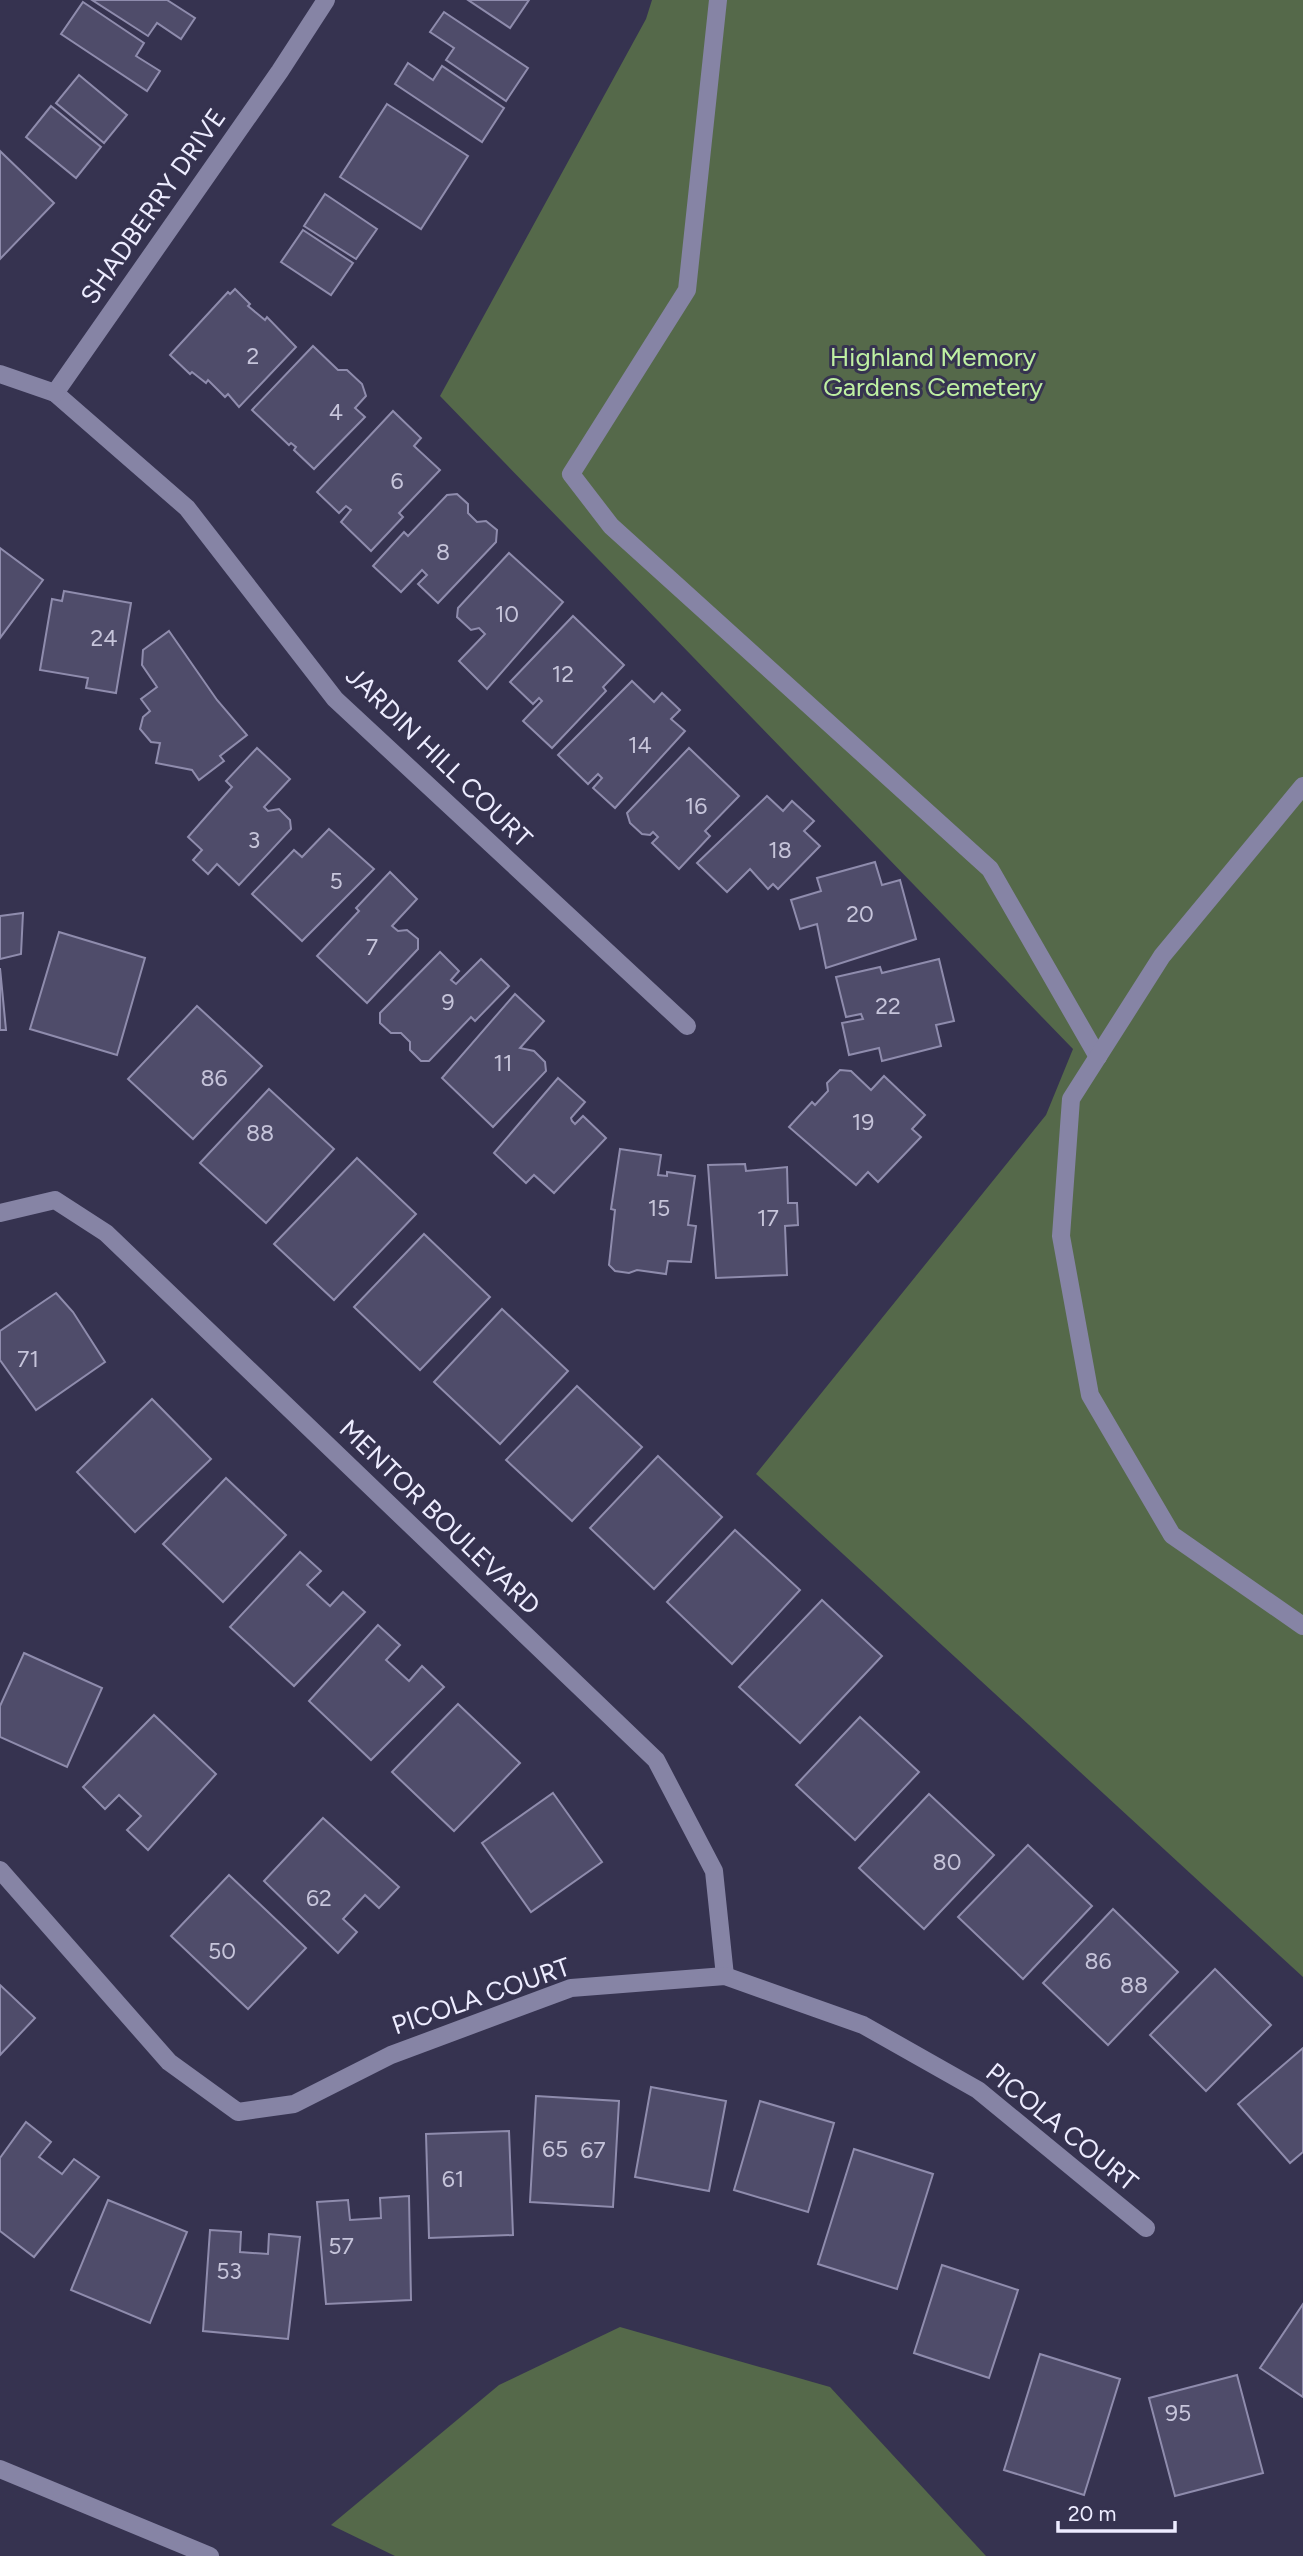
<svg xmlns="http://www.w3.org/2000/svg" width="1303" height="2556" font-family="Figtree,sans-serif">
<rect width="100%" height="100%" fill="#363350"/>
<g fill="#55694a">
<polygon points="652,0 1303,0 1303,1977 756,1474 1046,1115 1073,1049 440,396 646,19"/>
<polygon points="620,2327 830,2387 986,2556 395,2556 331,2525 499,2385"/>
</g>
<g fill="#4f4c6a" stroke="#8f8cad" stroke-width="2">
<polygon points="92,0 167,0 195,18 181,39 157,23 148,36"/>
<polygon points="468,0 529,0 510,28"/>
<polygon points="83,2 144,43 136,56 160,71 147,91 61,34"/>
<polygon points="444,12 528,68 506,101 446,60 454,48 430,32"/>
<polygon points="408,63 433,80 442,66 504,108 482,142 395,84"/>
<polygon points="79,75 127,115 104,143 56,103"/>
<polygon points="387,104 468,156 421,229 340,177"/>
<polygon points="51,106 101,147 76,178 26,137"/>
<polygon points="0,151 54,203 0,259"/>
<polygon points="325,194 377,229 356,259 304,226"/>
<polygon points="303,230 353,263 331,295 281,262"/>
<polygon points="235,289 250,304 248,306 265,320 267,317 296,347 239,407 228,394 225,397 208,380 206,383 192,372 190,374 170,355 228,292 230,294"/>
<polygon points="313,346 338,370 347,370 362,384 366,396 355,408 365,417 314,469 294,450 296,447 291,443 289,445 252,410"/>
<polygon points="393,411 421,438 414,446 440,470 399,513 403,517 371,551 341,522 351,510 346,506 339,513 317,492"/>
<polygon points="457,494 468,504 468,513 477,522 486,521 497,530 496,542 438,603 418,584 427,575 422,570 401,592 373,566 404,532 408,536 447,495"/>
<polygon points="0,548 43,580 0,638"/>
<polygon points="509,553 563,602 487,689 459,661 485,634 479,628 471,630 457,617 458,608"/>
<polygon points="64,591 131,603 116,693 86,688 88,678 40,670 52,599 62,601"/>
<polygon points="573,616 624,665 603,687 606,691 552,748 523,721 542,701 539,698 533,704 510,682"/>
<polygon points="169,631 217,700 247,735 220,756 224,761 199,780 192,770 156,763 160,743 151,742 140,729 143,717 150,711 141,699 157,687 142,665 143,650"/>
<polygon points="632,681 654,702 662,693 680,710 671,719 685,731 615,808 593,788 602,778 598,774 588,784 558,755"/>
<polygon points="257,748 290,779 264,807 268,811 279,809 290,820 291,829 239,885 217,864 208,874 193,860 202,850 188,837 232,787 226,781"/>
<polygon points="689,748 739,796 705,831 710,836 679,869 652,843 658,837 653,832 650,835 642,834 630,823 627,813"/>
<polygon points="767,796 783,811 792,801 814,821 804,831 820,846 778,889 773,884 768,889 750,869 727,892 697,863"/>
<polygon points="329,829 374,869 302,941 252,894 294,850 302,857"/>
<polygon points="875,862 882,885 900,880 916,939 826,968 817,924 800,929 791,900 821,891 817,878"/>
<polygon points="390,872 417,899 392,926 398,931 407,930 418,939 418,949 367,1003 317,956 359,911 356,908"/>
<polygon points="23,913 21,954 0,959 0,916"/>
<polygon points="59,932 145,958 117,1055 30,1029"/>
<polygon points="440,952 459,971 451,980 456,984 481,959 509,986 475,1021 471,1017 429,1061 421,1061 410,1050 410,1042 401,1033 391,1033 380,1023 380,1013"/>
<polygon points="939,959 954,1021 936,1025 941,1046 882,1061 879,1048 849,1055 842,1023 863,1019 861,1014 846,1017 836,977 880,967 882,973"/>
<polygon points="0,968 6,1030 0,1030"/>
<polygon points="515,994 544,1021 520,1048 534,1051 545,1062 546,1071 493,1127 442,1078"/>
<polygon points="197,1006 262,1066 193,1139 128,1079"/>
<polygon points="840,1070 851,1071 871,1090 884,1076 925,1115 912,1129 921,1137 878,1182 868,1172 856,1185 789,1127 812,1102 815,1105 828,1091 827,1083"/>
<polygon points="558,1078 585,1102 571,1118 572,1121 575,1124 583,1116 606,1138 554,1193 534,1175 526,1183 494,1153"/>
<polygon points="269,1089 334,1149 266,1223 200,1163"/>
<polygon points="620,1149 661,1155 658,1175 667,1176 667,1172 695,1176 688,1225 696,1226 691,1262 668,1261 666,1274 637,1270 629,1273 615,1271 609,1265 615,1210 611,1209"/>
<polygon points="357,1158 416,1214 334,1300 274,1244"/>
<polygon points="745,1164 746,1171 787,1167 788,1203 797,1203 798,1225 785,1226 787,1275 716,1278 708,1165"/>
<polygon points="424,1234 490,1297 420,1370 354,1307"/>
<polygon points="56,1293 73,1312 105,1362 36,1410 0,1360 0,1331"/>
<polygon points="502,1309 568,1371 500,1444 434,1382"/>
<polygon points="577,1386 642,1447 572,1521 506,1460"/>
<polygon points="152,1399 211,1459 135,1532 77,1472"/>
<polygon points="658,1456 722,1517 654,1589 590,1528"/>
<polygon points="226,1478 286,1535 223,1602 163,1544"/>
<polygon points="735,1530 800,1590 732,1664 667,1602"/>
<polygon points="300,1552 321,1571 307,1585 330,1606 343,1592 365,1612 294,1686 230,1627"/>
<polygon points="822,1600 882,1656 800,1743 739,1687"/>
<polygon points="378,1625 400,1645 386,1660 409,1681 422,1666 444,1687 371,1760 309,1701"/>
<polygon points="24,1653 102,1688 67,1767 0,1737 0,1706"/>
<polygon points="458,1704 520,1763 454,1831 392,1772"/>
<polygon points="154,1715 216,1774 148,1850 127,1830 141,1816 119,1795 105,1809 83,1787"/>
<polygon points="860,1717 919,1772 855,1840 796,1785"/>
<polygon points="553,1793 602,1862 531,1912 482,1843"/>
<polygon points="929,1794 994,1855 924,1929 859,1868"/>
<polygon points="323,1818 399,1887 379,1908 365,1895 343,1919 357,1932 338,1953 264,1881"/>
<polygon points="1028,1845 1092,1906 1023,1979 958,1917"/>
<polygon points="229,1875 306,1948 248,2009 171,1936"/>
<polygon points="1113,1909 1178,1972 1108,2045 1043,1983"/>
<polygon points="1215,1969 1271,2025 1206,2091 1150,2035"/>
<polygon points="0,1985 35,2018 0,2055"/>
<polygon points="1303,2048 1303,2152 1290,2163 1238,2104"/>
<polygon points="651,2087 726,2101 709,2191 635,2177"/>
<polygon points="536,2096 619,2101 613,2207 530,2202"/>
<polygon points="760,2101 834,2123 808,2212 734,2190"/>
<polygon points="26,2122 51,2142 39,2157 62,2174 74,2159 99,2177 34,2257 0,2231 0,2158"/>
<polygon points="509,2131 513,2235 429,2238 426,2134"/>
<polygon points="854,2149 933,2174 897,2289 818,2264"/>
<polygon points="409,2196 411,2300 326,2304 317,2202 348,2200 350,2220 381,2218 380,2198"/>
<polygon points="108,2200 187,2232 150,2323 71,2290"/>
<polygon points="210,2230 241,2232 240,2252 268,2254 269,2234 300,2237 288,2339 203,2331"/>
<polygon points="942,2265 1018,2290 989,2378 914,2353"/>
<polygon points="1303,2304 1303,2397 1260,2368"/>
<polygon points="1040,2354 1120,2379 1084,2495 1004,2470"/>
<polygon points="1237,2375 1263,2473 1175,2496 1149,2398"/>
</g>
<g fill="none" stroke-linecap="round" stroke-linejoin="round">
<g stroke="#8684a5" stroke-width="18">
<polyline points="718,0 687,290 571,474 611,526 990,869 1098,1057"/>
<polyline points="1303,786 1162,956 1071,1099 1061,1236 1090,1395 1172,1535 1303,1626"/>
</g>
<g stroke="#8684a5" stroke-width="18">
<polyline points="0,374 55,393 187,508 335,699 687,1026"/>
<polyline points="55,393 280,71 326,0"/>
<polyline points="0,1213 55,1200 106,1233 656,1760 714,1871 725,1976"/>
<polyline points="0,1870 169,2062 238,2112 294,2104 391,2055 571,1988 725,1976 863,2025 978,2090 1146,2228"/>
</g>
<polyline stroke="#8684a5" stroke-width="18" points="0,2469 210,2556"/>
</g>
<g text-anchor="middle" stroke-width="6" stroke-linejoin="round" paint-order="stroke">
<g font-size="23" fill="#c6c4da">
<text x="253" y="364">2</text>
<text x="336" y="420">4</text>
<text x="397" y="489">6</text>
<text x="443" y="560">8</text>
<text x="507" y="622">10</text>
<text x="104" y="646">24</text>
<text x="563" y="682">12</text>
<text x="640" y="753">14</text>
<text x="696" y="814">16</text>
<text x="254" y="848">3</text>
<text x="780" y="858">18</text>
<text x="336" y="889">5</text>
<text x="860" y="922">20</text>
<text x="372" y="955">7</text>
<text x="448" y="1010">9</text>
<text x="888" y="1014">22</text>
<text x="503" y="1071">11</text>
<text x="214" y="1086">86</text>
<text x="863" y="1130">19</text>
<text x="260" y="1141">88</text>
<text x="659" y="1216">15</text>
<text x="768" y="1226">17</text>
<text x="28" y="1367">71</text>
<text x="947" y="1870">80</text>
<text x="319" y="1906">62</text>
<text x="222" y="1959">50</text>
<text x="1098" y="1969">86</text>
<text x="1134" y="1993">88</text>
<text x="555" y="2157">65</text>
<text x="593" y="2158">67</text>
<text x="453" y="2187">61</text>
<text x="341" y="2254">57</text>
<text x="229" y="2279">53</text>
<text x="1178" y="2421">95</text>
</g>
<g font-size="26" fill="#edecff" stroke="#363350">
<text transform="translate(153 206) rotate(-55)" y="9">SHADBERRY DRIVE</text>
<text transform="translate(439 757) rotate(44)" y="9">JARDIN HILL COURT</text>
<text transform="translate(440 1517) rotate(44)" y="9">MENTOR BOULEVARD</text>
<text transform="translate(481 1996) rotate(-19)" y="9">PICOLA COURT</text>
<text transform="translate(1062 2127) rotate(39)" y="9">PICOLA COURT</text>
</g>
<g font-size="26" fill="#bff0a2" stroke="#363350">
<text x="933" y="366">Highland Memory<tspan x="933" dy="30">Gardens Cemetery</tspan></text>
</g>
</g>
<path d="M1058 2521v10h117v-10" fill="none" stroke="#edecff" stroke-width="3.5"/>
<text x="1068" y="2521" font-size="21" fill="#edecff" stroke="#363350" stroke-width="5" paint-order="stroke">20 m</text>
</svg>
